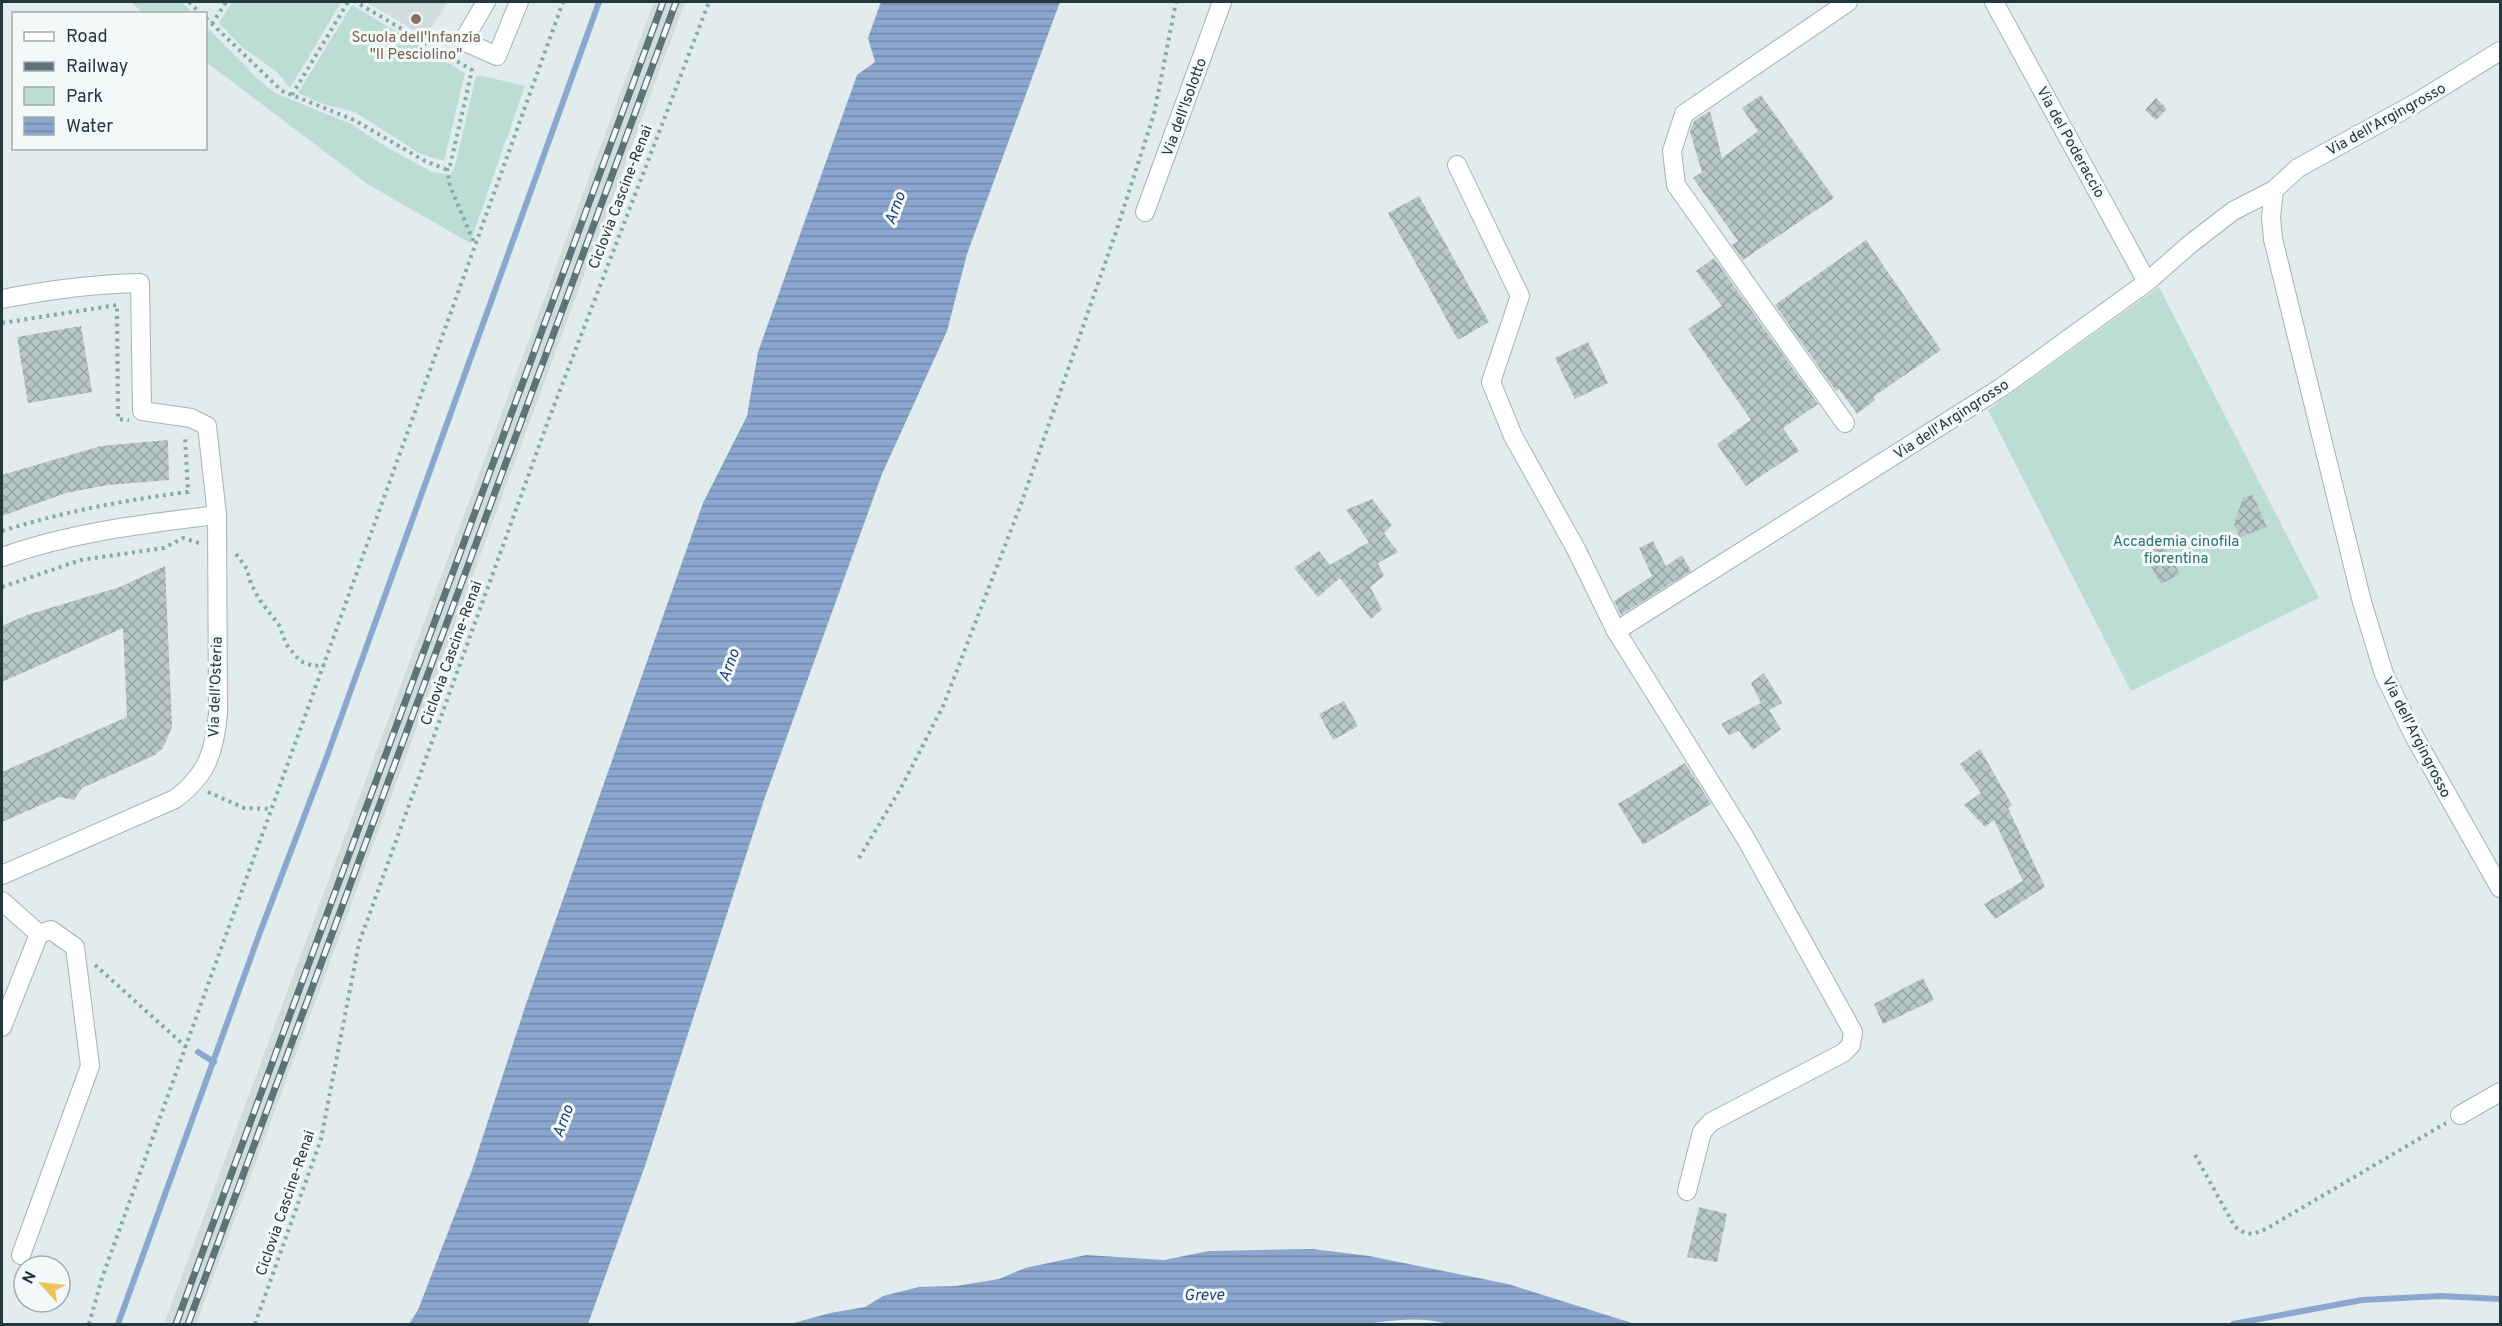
<svg xmlns="http://www.w3.org/2000/svg" width="2502" height="1326" font-family="Overpass,sans-serif">
<defs>
<pattern id="water-rules" width="6" height="5" patternUnits="userSpaceOnUse" patternTransform="scale(1.5)"><rect width="6" height="5" fill="#8ca7cf"/><path d="M0 2.5h6" fill="none" stroke="#7289a9"/></pattern>
<pattern id="building-cross-hatch" width="8" height="8" patternUnits="userSpaceOnUse" patternTransform="scale(1.5)"><rect width="8" height="8" fill="#b8c7c6"/><path d="M0 0l8 8M0 8l8-8" fill="none" stroke="#95a3a2"/></pattern>
</defs>
<rect width="100%" height="100%" fill="#e2ecec"/>
<g fill="#d1dcdc">
<polygon points="366,2 448,2 425,37"/>
<polygon points="654,2 685,2 196,1324 164,1324"/>
</g>
<g fill="#bcddd3">
<polygon points="131,2 182,2 193,13 143,13"/>
<polygon points="232,2 341,2 290,88 277,72 242,47 219,23"/>
<polygon points="352,5 465,73 444,161 421,154 355,112 323,104 298,93"/>
<polygon points="206,26 261,82 275,93 351,124 385,146 432,172 450,175 455,166 476,76 483,76 525,86 470,243 369,185 206,62"/>
<polygon points="2159,287 2319,598 2131,691 1988,410"/>
</g>
<g fill="url(#water-rules)">
<polygon points="881,2 1060,2 967,254 947,331 882,474 764,800 646,1163 588,1324 409,1324 418,1310 472,1170 526,1004 703,503 747,416 758,352 857,75 875,62 868,38"/>
<path d="M1313,1249l56,7 139,28 127,40h-187c-26,-8 -56,-4 -83,0h-575l40,-11 35,-6 18,-11 36,-9 37,-1 43,-7 26,-11 61,-13 78,5 45,-9z"/>
</g>
<g fill="none" stroke-linecap="round" stroke-linejoin="round">
<g stroke="#8ca7cf" stroke-width="6">
<polyline points="198,1052 214,1062"/>
<polyline points="118,1324 259,935 326,759 599,2"/>
<polyline points="2233,1324 2362,1300 2441,1296 2500,1299"/>
</g>
</g>
<g fill="url(#building-cross-hatch)">
<polygon points="1761,95 1834,198 1743,260 1732,245 1738,241 1693,178 1702,172 1690,132 1694,121 1710,111 1722,158 1758,131 1742,108"/>
<polygon points="2156,98 2167,109 2156,120 2145,110"/>
<polygon points="1419,196 1489,322 1458,340 1388,213"/>
<polygon points="1866,240 1941,350 1873,397 1875,400 1857,414 1839,389 1836,391 1775,305"/>
<polygon points="1714,258 1818,404 1783,428 1799,451 1746,486 1717,444 1751,420 1688,329 1722,306 1696,271"/>
<polygon points="81,326 92,392 28,403 17,337"/>
<polygon points="1588,342 1608,383 1575,399 1555,358"/>
<polygon points="168,440 169,480 108,485 66,493 2,516 2,475 101,446"/>
<polygon points="2253,495 2267,527 2240,537 2234,524 2243,498"/>
<polygon points="1372,499 1392,525 1384,533 1398,552 1378,563 1384,576 1370,587 1382,609 1371,619 1340,578 1318,597 1294,568 1319,551 1330,565 1369,542 1346,510"/>
<polygon points="2159,536 2180,574 2161,584 2140,546"/>
<polygon points="1653,541 1666,566 1682,555 1691,571 1621,615 1614,601 1652,576 1639,548"/>
<polygon points="165,566 172,727 163,748 155,755 82,788 74,800 59,797 2,822 2,772 127,717 123,628 2,682 2,626 27,615 120,587"/>
<polygon points="1764,673 1782,703 1769,710 1781,729 1753,750 1739,731 1729,735 1721,724 1761,703 1751,683"/>
<polygon points="1344,701 1358,726 1333,740 1319,714"/>
<polygon points="1980,749 2012,805 2008,808 2045,887 1995,919 1984,904 2023,881 1994,820 1985,827 1964,805 1981,793 1960,764"/>
<polygon points="1685,763 1711,804 1643,845 1618,804"/>
<polygon points="1923,978 1934,1000 1883,1024 1874,1004"/>
<polygon points="1699,1207 1727,1214 1717,1262 1687,1257"/>
</g>
<g fill="none" stroke-linecap="round" stroke-linejoin="round">
<defs>
<g id="minor">
<polyline points="486,2 463,41 497,56 519,2"/>
<polyline points="1994,2 2147,282"/>
<polyline points="1457,165 1520,296 1491,382 1513,436 1576,549 1616,631 1746,839 1853,1032 1851,1045 1843,1053 1711,1122 1702,1132 1687,1191"/>
<polyline points="2274,190 2271,217 2273,239 2362,602 2384,674 2414,736 2500,888"/>
<polyline points="1145,212 1222,2"/>
<path d="M2,299c46,-9 91,-15 138,-16l2,128 49,7 16,8 10,89 1,199c-4,39 -11,61 -43,85l-173,76"/>
<polyline points="1845,423 1676,185 1672,151 1684,114 1848,2"/>
<path d="M2,557c69,-25 141,-33 215,-42"/>
<polyline points="1616,631 2002,387 2147,282 2189,245 2233,211 2274,190 2298,168 2416,103 2500,51"/>
<polyline points="2,901 39,934"/>
<polyline points="2,1027 39,934"/>
<polyline points="2460,1115 2500,1092"/>
<polyline points="21,1255 90,1066 75,947 51,930 39,934"/>
</g>
</defs>
<use href="#minor" stroke="#a5b2b4" stroke-width="20"/>
<g stroke="#84a9af" stroke-width="4" stroke-dasharray="3 4.5" stroke-linecap="butt">
<polyline points="189,2 201,14"/>
<polyline points="206,18 282,91 354,120 423,160 445,169 450,166 472,70 356,2"/>
<polyline points="212,24 226,2"/>
<polyline points="292,95 348,2"/>
<polyline points="447,168 450,186 475,245"/>
<polyline points="2,323 117,305 118,419 129,420"/>
<path d="M2,531c61,-19 122,-31 186,-39l-3,-56"/>
<polyline points="236,554 247,569 251,584 259,599 279,625 286,644 300,661 313,666 325,665"/>
<polyline points="2,587 81,560 164,548 183,538 199,543"/>
<polyline points="208,792 244,808 272,809"/>
<polyline points="859,858 902,786 944,704 1021,504 1116,232 1154,114 1176,2"/>
<polyline points="95,965 186,1047"/>
<polyline points="2195,1155 2235,1227 2245,1233 2253,1234 2266,1229 2446,1123"/>
<polyline points="89,1324 102,1278 563,2"/>
<polyline points="255,1324 321,1139 359,943 547,424 709,2"/>
</g>
<use href="#minor" stroke="#fff" stroke-width="18"/>
<defs>
<g id="rail">
<polyline points="176,1324 663,2"/>
<polyline points="188,1324 676,2"/>
</g>
</defs>
<use href="#rail" stroke="#5d7378" stroke-width="7"/>
<use href="#rail" stroke="#f3f9f8" stroke-width="4.5" stroke-dasharray="14" stroke-linecap="butt"/>
</g>
<circle fill="#8d6e63" stroke="#f3f9f8" stroke-width="2" cx="416" cy="19" r="6"/>
<g text-anchor="middle" stroke-width="6" stroke-linejoin="round" paint-order="stroke">
<g font-size="15" fill="#785e54" stroke="#f3f9f8">
<text x="416" y="42">Scuola dell'Infanzia<tspan x="416" dy="17">"Il Pesciolino"</tspan></text>
</g>
<g font-size="15" fill="#23383d" stroke="#f3f9f8">
<text transform="translate(1184 107) rotate(-70)" y="5">Via dell'Isolotto</text>
<text transform="translate(2386 119) rotate(-29)" y="5">Via dell'Argingrosso</text>
<text transform="translate(2071 142) rotate(61)" y="5">Via del Poderaccio</text>
<text transform="translate(620 197) rotate(-69)" y="5">Ciclovia Cascine-Renai</text>
<text transform="translate(1951 419) rotate(-33)" y="5">Via dell'Argingrosso</text>
<text transform="translate(451 653) rotate(-70)" y="5">Ciclovia Cascine-Renai</text>
<text transform="translate(215 687) rotate(-88)" y="5">Via dell'Osteria</text>
<text transform="translate(2417 737) rotate(63)" y="5">Via dell'Argingrosso</text>
<text transform="translate(285 1203) rotate(-71)" y="5">Ciclovia Cascine-Renai</text>
</g>
<g font-size="15" fill="#2e7267" stroke="#f3f9f8">
<text x="2176" y="546">Accademia cinofila<tspan x="2176" dy="17">fiorentina</tspan></text>
</g>
<g font-size="16" font-style="italic" fill="#1e4177" stroke="#f3f9f8">
<text transform="translate(894 208) rotate(-70)" y="6">Arno</text>
<text transform="translate(728 665) rotate(-70)" y="6">Arno</text>
<text transform="translate(562 1121) rotate(-70)" y="6">Arno</text>
<text transform="translate(1204 1294) rotate(-1)" y="6">Greve</text>
</g>
</g>
<rect width="2502" height="1326" fill="none" stroke="#23383d" stroke-width="6"/>
<rect x="12" y="12" width="195" height="138" fill="#f3f9f8" stroke="#a0acad" stroke-width="1.5"/>
<rect x="24" y="32" width="30" height="9" fill="#ffffff" stroke="#a0acad" stroke-width="1.5"/>
<text x="66" y="42" font-size="18" fill="#23383d">Road</text>
<rect x="24" y="62" width="30" height="9" fill="#5d7378" stroke="#a0acad" stroke-width="1.5"/>
<text x="66" y="72" font-size="18" fill="#23383d">Railway</text>
<rect x="24" y="87" width="30" height="18" fill="#bcddd3" stroke="#a0acad" stroke-width="1.5"/>
<text x="66" y="102" font-size="18" fill="#23383d">Park</text>
<rect x="24" y="117" width="30" height="18" fill="url(#water-rules)" stroke="#a0acad" stroke-width="1.5"/>
<text x="66" y="132" font-size="18" fill="#23383d">Water</text>
<g transform="translate(42 1284) rotate(297)"><circle r="28" fill="#f3f9f8" stroke="#a0acad" stroke-width="1.5"/>
<path d="M0-4.5L10 22L0 15L-10 22Z" fill="#eec25f"/>
<text y="-9" font-size="16" font-weight="bold" text-anchor="middle" fill="#23383d">N</text>
</g>
</svg>
